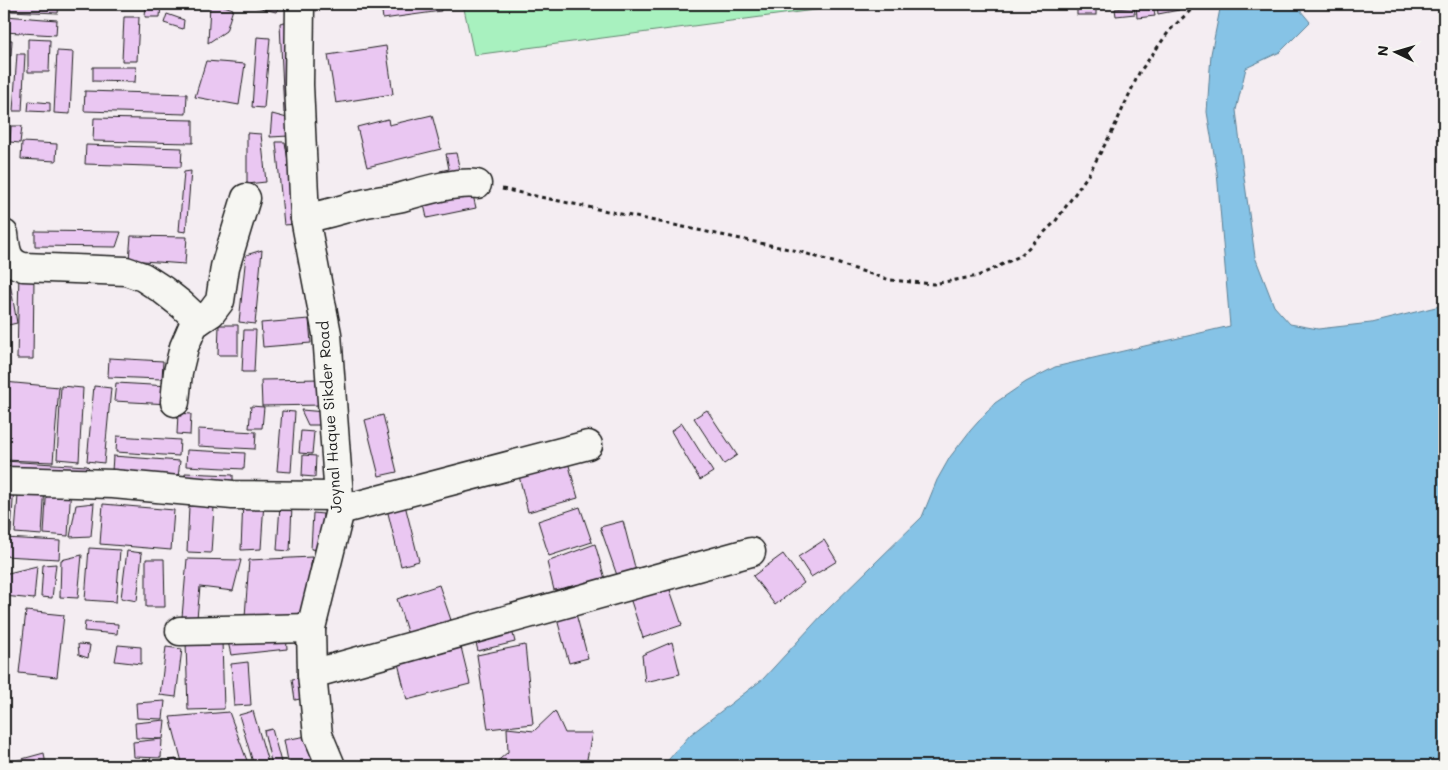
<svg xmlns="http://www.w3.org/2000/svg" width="1448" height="770" font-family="Mali,sans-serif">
<rect width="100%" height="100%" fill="#f4edf2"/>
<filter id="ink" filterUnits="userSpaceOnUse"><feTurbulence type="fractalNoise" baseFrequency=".02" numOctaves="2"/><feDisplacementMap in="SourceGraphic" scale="10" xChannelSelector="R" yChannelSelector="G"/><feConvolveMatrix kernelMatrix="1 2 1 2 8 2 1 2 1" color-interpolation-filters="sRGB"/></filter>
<g filter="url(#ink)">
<polygon fill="#a8f1bf" stroke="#62866e" points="463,4 829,4 829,8 474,55"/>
<polygon fill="#86c3e6" stroke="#5c8095" points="1221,4 1295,4 1310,22 1280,52 1246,68 1236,110 1244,177 1255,257 1274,306 1290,324 1318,329 1371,323 1444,305 1444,766 663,766 690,735 763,679 823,614 922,517 937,480 950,457 970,431 995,403 1026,382 1055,367 1230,326 1217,172 1207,112 1211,54"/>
<g fill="#eac7f2" stroke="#1c1c1c">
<polygon points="10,4 59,4 58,13 10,11"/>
<polygon points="119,4 134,4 134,6 119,5"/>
<polygon points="146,4 161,4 160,17 145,17"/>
<polygon points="210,4 218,4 233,9 226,31 208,43"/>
<polygon points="245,4 281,4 276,12"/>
<polygon points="381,4 440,4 441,11 383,19"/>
<rect x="1077" y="4" width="19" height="11"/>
<polygon points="1136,4 1153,4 1155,16 1137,18"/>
<polygon points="1157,4 1178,4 1179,10 1158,14"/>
<polygon points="1134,7 1135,14 1116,16 1115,9"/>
<polygon points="167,14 184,20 183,29 164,23"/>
<polygon points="5,16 57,20 56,35 4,32"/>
<polygon points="124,17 139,17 137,61 122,61"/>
<polygon points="289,21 294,111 284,113 280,23"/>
<polygon points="257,37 270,38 264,108 252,107"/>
<polygon points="28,39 50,40 49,72 28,72"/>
<polygon points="4,40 12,40 11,56 4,55"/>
<polygon points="386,46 393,94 336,103 328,55"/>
<polygon points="57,51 73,52 70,114 54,113"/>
<polygon points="17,54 25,54 22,111 13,111"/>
<polygon points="206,61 245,64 239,105 195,97"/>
<polygon points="93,67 136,67 135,82 93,81"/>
<polygon points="85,91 187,94 186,114 84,111"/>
<polygon points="29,101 50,103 50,112 28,111"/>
<polygon points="272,114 291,119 289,136 270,137"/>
<polygon points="432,115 441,149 367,167 357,127 388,119 389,125"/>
<polygon points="94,118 193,120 193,143 93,141"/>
<polygon points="11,126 22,126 20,143 10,142"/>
<polygon points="247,133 261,134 266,182 247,184"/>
<polygon points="22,142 57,144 56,161 21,159"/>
<polygon points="276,142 285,142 298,224 284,225"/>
<polygon points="86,145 182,148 181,167 85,164"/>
<polygon points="456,153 461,175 441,179 440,171 449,169 446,154"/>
<polygon points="191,171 186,232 179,231 184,172"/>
<polygon points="472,191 476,208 427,218 423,200"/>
<polygon points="35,231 121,232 116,247 35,246"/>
<polygon points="131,236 187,237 185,264 129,260"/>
<polygon points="4,248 17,323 4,326"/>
<polygon points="262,250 255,324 239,322 246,255"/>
<polygon points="19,272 34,277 33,359 17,359"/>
<polygon points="309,319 311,343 263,347 261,323"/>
<polygon points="219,325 238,325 238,355 218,355"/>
<polygon points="244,330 256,330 254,372 242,372"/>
<polygon points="109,358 163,361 162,379 108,377"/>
<polygon points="322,379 323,405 262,406 261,380"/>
<polygon points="4,382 59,387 53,462 4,460"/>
<polygon points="116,383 169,386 169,404 114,401"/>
<polygon points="61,386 83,388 79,461 57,459"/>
<polygon points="94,386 111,388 104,463 87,461"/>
<polygon points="251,406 264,407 262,428 249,428"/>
<polygon points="301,410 325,412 326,425 308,425"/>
<polygon points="707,410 737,455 724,464 694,418"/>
<polygon points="282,411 295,412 291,472 277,471"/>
<polygon points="178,413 191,414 190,435 177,434"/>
<polygon points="383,415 397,472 379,476 365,420"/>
<polygon points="682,423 713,472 700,480 671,431"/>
<polygon points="198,429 256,432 255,449 198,446"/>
<polygon points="301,431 314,432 312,454 299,453"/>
<polygon points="117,436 180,440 179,456 116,452"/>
<polygon points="187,450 245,453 244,469 186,466"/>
<polygon points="303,455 316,456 315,477 302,476"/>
<polygon points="113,456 180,461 178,477 112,471"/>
<polygon points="4,461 87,466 100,479 4,474"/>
<polygon points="568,462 578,498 528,512 519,476"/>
<polygon points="185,473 233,475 233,489 185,487"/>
<polygon points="19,483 45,485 42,535 15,533"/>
<polygon points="47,483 71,485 68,536 44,534"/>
<polygon points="4,484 14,484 11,533 4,533"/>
<polygon points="243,499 264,501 261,549 241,550"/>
<polygon points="94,503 91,536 70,537 76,505"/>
<polygon points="103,504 174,510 171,550 100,544"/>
<polygon points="280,505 292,505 290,551 277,550"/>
<polygon points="405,505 419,561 401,566 387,509"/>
<polygon points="189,506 214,507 211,553 187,552"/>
<polygon points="580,507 592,542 549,556 538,521"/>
<polygon points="313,513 323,514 321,550 311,549"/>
<polygon points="623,521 637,575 619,581 600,527"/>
<polygon points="4,538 60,541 59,559 4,556"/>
<polygon points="824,540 837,561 811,577 798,557"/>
<polygon points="595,544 605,579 554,590 547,562"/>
<polygon points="89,548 120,550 116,602 85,600"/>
<polygon points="127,551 142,553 137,601 121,598"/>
<polygon points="783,554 804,583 775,605 753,576"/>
<polygon points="82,555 78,598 60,597 61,560"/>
<polygon points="312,557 304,618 245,617 249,560"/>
<polygon points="146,559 164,559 165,607 146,607"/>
<polygon points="187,559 241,560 233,591 200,587 197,618 182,617"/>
<polygon points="56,564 52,598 41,597 43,565"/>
<polygon points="37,566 34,599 4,596 4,574"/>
<polygon points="667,581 682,625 643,638 629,595"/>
<polygon points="439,585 451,620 408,635 397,599"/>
<polygon points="26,611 64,615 57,677 19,673"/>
<polygon points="576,614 588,658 569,663 557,619"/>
<polygon points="85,622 118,624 117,634 84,631"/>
<polygon points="511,626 515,642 478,651 474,635"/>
<polygon points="286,634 287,649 231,655 227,637"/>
<polygon points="222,641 224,709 188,710 186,642"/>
<polygon points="672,642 680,674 645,682 642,655"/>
<polygon points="460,643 470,684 407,700 397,659"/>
<polygon points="78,644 90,645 88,658 79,655"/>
<polygon points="118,645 141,647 141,664 115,661"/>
<polygon points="525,645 533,724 488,729 477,655"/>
<polygon points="166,647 182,649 176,697 160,695"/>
<polygon points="248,662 251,705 234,706 231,664"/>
<polygon points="306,677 310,697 295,700 292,679"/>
<polygon points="165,701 163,719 137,718 136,703"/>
<polygon points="253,711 269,766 254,766 239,715"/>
<polygon points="555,711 565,733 592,733 587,759 595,766 492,766 508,752 507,728 534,731"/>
<polygon points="229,712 249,766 183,766 170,717"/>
<polygon points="165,720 163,739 136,738 135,723"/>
<polygon points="272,729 282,766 272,766 264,731"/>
<polygon points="313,735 319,766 289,766 284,740"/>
<polygon points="162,739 161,758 134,757 133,742"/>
<polygon points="44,753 46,766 4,766 4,764"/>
<polygon points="176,759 178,766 154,766 153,765"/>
</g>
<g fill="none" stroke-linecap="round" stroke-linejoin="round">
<defs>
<g id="minor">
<polyline points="300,4 299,85 305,218 327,334 340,510 311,628 312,674 318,735 331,766"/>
<path d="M305,218c23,-3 44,-12 67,-16 8,-2 18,-2 26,-4 22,-6 57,-17 79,-14"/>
<path d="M4,234c2,16 2,28 19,33l103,4 17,6 20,13 19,15 17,16"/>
<polyline points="175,402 178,372 184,347 194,324 211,313 220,301 225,267 246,198"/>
<polyline points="4,481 113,484 233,495 338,496"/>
<polyline points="340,510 588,445"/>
<polyline points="180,631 311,628"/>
<polyline points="312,674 751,552"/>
</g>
</defs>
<use href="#minor" stroke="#1c1c1c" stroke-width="31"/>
<polyline stroke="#1c1c1c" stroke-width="3" stroke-dasharray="4 4" stroke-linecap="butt" points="502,189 798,251 890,280 933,284 978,276 1020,256 1055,222 1088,175 1113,130 1139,73 1170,30 1197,4"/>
<use href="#minor" stroke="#f6f6f2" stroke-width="28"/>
</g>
</g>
<g text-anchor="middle" stroke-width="4.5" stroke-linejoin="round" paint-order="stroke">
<g font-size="15" fill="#1c1c1c" stroke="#f6f6f2">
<text transform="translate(330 417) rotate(-94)" y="5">Joynal Haque Sikder Road</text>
</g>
</g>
<rect width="1448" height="770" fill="none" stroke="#f6f6f2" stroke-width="20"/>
<rect x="10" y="10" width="1428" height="750" fill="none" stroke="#1c1c1c" stroke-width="2" filter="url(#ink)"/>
<g transform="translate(1396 52) rotate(275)" stroke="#f6f6f2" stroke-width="4" paint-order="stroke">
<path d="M0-4L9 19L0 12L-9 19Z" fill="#1c1c1c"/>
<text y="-8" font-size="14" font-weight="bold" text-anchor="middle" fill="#1c1c1c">N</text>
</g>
</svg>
